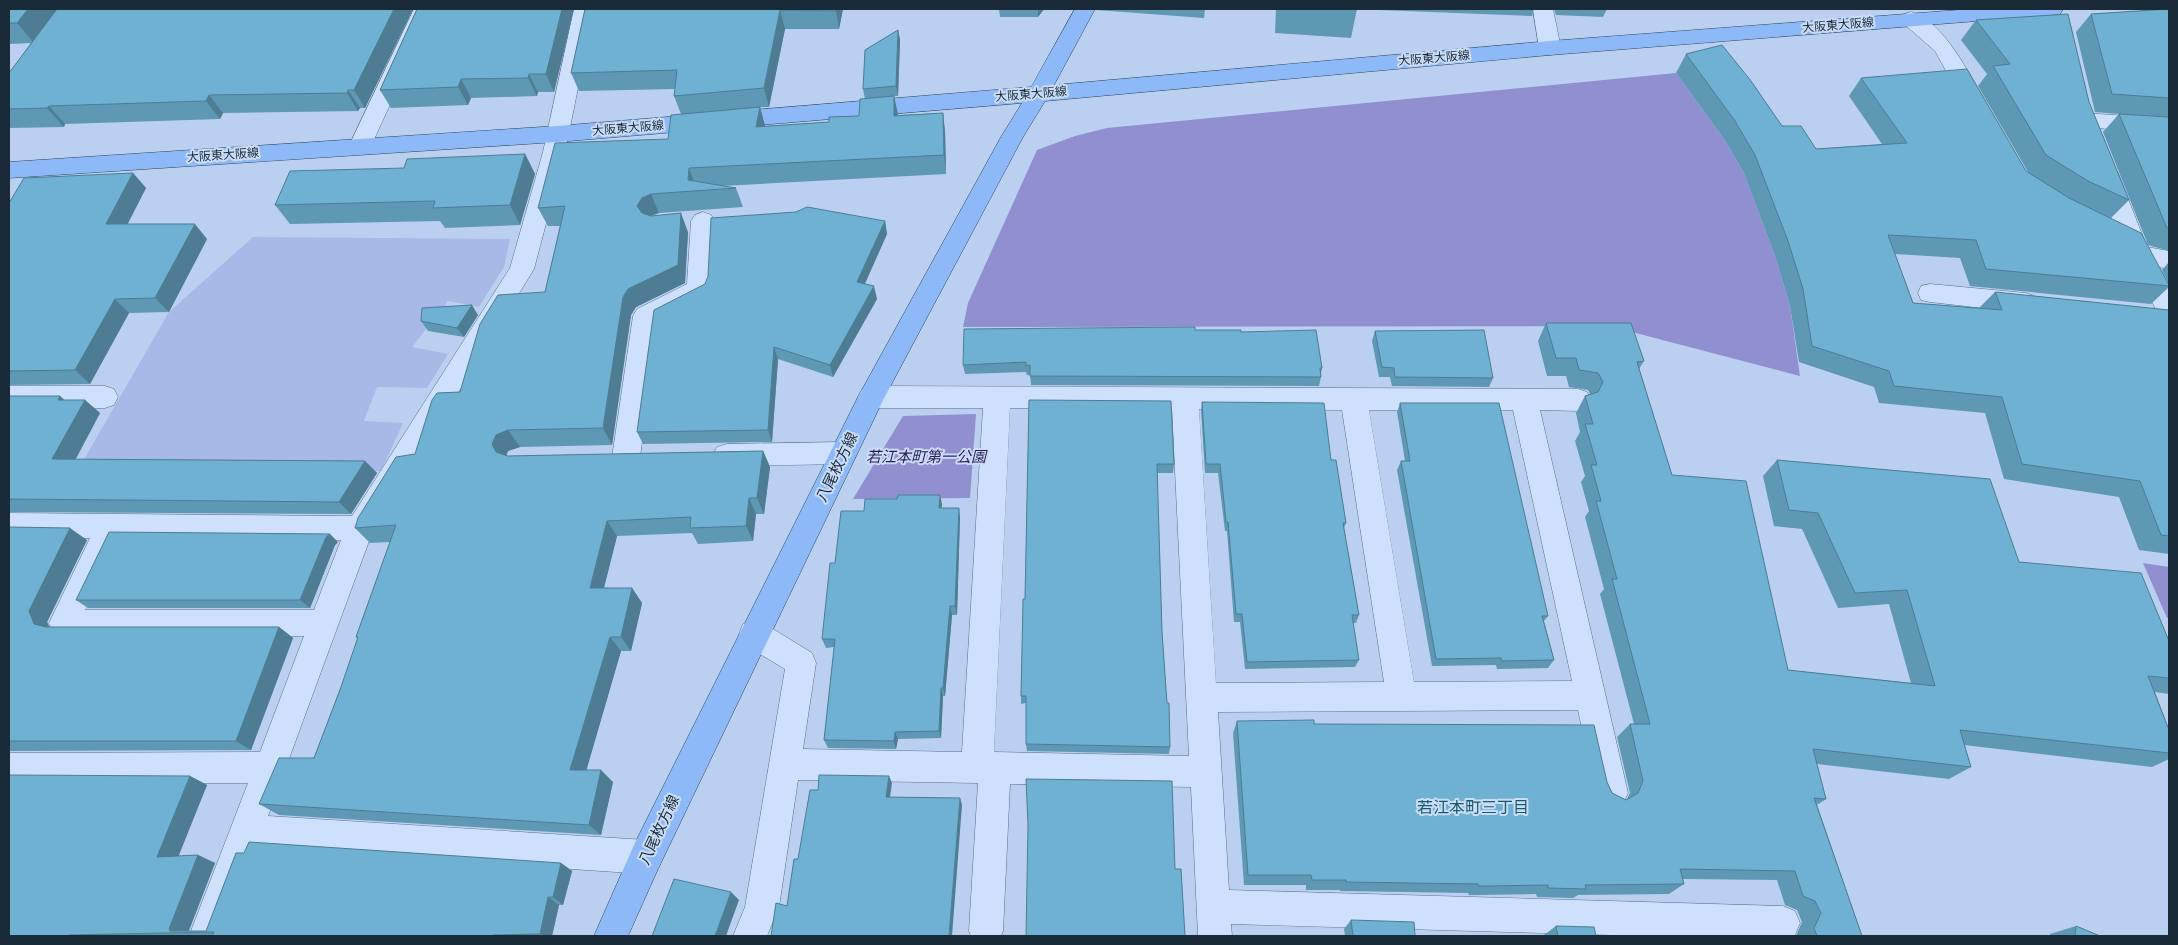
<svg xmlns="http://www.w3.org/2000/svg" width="2178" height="945" font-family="Spectral,'Noto Sans JP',serif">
<rect width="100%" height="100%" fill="#bbd0f1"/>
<polygon fill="#a8b8e7" points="253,237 510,239 504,267 479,307 448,301 412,347 448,354 427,388 377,387 364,421 403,423 381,471 79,468 169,312"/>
<g fill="#908fcf">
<polygon points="1676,73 1724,139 1744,173 1776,259 1790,306 1800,376 1609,326 963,327 968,303 1037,150 1075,136 1107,128"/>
<polygon points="976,414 970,498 853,499 903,416"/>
<polygon points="2143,563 2169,567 2169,618 2167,618"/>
</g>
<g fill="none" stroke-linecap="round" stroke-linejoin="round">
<defs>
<g id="minor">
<polygon points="414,9 434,9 371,146 368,152 360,154 352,152 349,146"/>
<path d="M574,9h20l-29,143 -31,117 -162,264 -104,283 378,24 12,5 5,12 -5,12 -12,5 -390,-26 -33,88h-34l59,-153h-239v-30l251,-1 44,-116h-240l-11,-3 -4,-10 41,-85 -81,-1v-24l343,3 158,-248 33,-116zM119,538l222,2 -27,70h-229z"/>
<polygon points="1533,9 1553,9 1561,48 1558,53 1550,55 1542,53 1539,48"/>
<path d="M1911,12c33,9 58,62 74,90l-3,5 -8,2 -8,-2 -31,-56 -31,-27 -3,-5 3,-5z"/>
<polygon points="2085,113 2169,119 2169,135 2077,126 2074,121 2077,116"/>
<polygon points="2106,165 2114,167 2118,173 2147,247 2169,251 2169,269 2158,267 2169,287 2169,320 2160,317 2121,243 2094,173 2098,167"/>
<polygon points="703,212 711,215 715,221 711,289 708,296 658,321 640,457 636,465 626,468 616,465 612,457 633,316 637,309 687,284 691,221 695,215"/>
<polygon points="1930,284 2026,293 2035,296 2038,303 2035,310 2026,313 1930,302 1921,300 1918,293 1921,286"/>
<polygon points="9,386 105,386 114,389 118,397 114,405 105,408 9,408"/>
<path d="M871,386l707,3 9,3 4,8 -4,8 -9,3 -38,-1 88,383 -5,11 -11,5 -11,-5 -5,-11 -18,-83 -360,2 11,178 554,16 12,5 5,12 -5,12 -148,1 -416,-12 1,12h-34l-7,-149 -181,-3 -7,147 -2,5h-30l-2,-5 9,-148 -180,-3 -19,127 -12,29h-34l12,-29 40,-238 -42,-25 -4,-10 4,-10 11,-4 11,4 47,29 4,10 -13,86 159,3 21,-344h-112l-9,-3 -4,-8 4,-8zM1010,408l162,1 17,347 -195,-4zM1199,409l143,1 42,272 -168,1zM1369,410h144l59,271 -158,1z"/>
<polygon points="843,442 853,445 857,453 853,461 843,464 727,466 717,463 713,455 717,447 727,444"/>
</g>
<polygon id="major" points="1075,9 1095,9 1054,85 1550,41 1972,9 2063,9 2060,14 2053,15 1550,55 1045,101 1023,137 883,400 658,869 628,936 594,936 634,845 858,397 1001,137 1022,103 557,142 9,178 9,162 557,126 1031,87"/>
</defs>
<use href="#minor" stroke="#547189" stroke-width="1"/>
<use href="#major" stroke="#294556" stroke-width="1"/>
<use href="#minor" fill="#cee0fb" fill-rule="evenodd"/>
<use href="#major" fill="#8eb9f8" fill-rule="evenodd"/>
</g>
<g fill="#5f98b5">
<polygon points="9,9 413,9 365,108 360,108 358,111 223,113 220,119 65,124 64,127 9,128 9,73 31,43 9,44"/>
<polygon points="417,9 574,9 554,92 538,92 537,96 471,98 468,105 391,108 380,90"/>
<polygon points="585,9 843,9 839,29 785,29 769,107 760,107 765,126 829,122 859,116 865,99 863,89 898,30 900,40 898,96 894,96 898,115 943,113 945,132 946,174 722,186 736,188 743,207 659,213 651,216 688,232 685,283 636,307 631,315 612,445 520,447 508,451 506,456 508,456 763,451 770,467 764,514 756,514 753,541 698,544 692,533 617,536 604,588 632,588 642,603 631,651 621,651 586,770 613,782 601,835 279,815 259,804 314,758 341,687 358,639 356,637 390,542 370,543 355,528 415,454 460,392 545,292 560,226 548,226 538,208 668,139 681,114 674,96 675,89 579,91 571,73"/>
<polygon points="999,9 1044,9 1038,17 1000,17"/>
<polygon points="1096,9 1205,9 1204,18 1096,10"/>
<polygon points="1276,9 1357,9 1351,38 1275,33"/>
<polygon points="1379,9 1534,9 1532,16 1379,10"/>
<polygon points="1554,9 1607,9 1603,17 1556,15"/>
<polygon points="1608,9 1671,9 1670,10"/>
<polygon points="2169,9 2169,251 2148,245 2103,132 2119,114 2095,112 2076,32 2091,14"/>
<polygon points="1976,20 2089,102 2129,200 2111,218 2169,285 2169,287 2151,304 1970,286 1960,258 1895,254 1913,303 1979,308 1995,292 2169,310 2169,554 2139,550 2119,497 2004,479 1985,413 1879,403 1874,387 1799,362 1790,306 1776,259 1744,173 1724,139 1676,73 1686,54 1782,126 1816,149 1882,144 1849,96 1861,78 2028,172 1978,86 1987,74 1961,40"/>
<polygon points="525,154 535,174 520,225 445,228 440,221 290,224 275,205 404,168"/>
<polygon points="133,173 146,188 127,224 207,239 169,312 129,313 90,384 9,385 9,203"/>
<polygon points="885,221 887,234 865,284 877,299 833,377 778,359 772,442 643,444 637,432"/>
<polygon points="2169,262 2169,284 2162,270"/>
<polygon points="478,315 464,337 428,331 421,321"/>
<polygon points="1546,323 1644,361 1639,369 1672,475 1788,670 1911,683 1889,604 1838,608 1802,529 1774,526 1763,476 1777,460 2019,562 2169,641 2169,694 2155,692 2169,730 2169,759 2152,767 1964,745 1971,767 1949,779 1817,764 1826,799 1817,805 1862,936 1796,936 1802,922 1797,910 1785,905 1777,880 1683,879 1684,884 1669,894 1578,895 1573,898 1537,897 1536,894 1478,895 1469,895 1468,893 1340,891 1340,890 1306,890 1306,885 1244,885 1233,733 1237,721 1314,724 1607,782 1612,793 1626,800 1627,799 1630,793 1617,737 1630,724 1634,724 1600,594 1604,589 1585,517 1589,511 1581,482 1585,476 1575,441 1580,432 1576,413 1585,396 1590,394 1588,390 1569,387 1566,376 1547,376 1538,341"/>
<polygon points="1195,330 1241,332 1322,368 1321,373 1321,377 1319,386 1031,385 1030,375 1027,375 1026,372 965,374 963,365"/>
<polygon points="1375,331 1493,378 1489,387 1392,386 1390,377 1379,377 1372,341"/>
<polygon points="9,396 65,400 85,400 100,413 76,459 365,461 377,473 351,514 9,512"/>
<polygon points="1029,400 1174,464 1173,473 1157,473 1162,632 1170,747 1169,754 1027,751 1026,744 1026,703 1021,704 1021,696 1025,599"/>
<polygon points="1202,402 1331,460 1346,523 1344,528 1359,615 1356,623 1353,623 1359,660 1355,667 1245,669 1240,622 1234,622 1227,531 1225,531 1218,473 1205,473 1201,411"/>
<polygon points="1400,403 1548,616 1544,621 1554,660 1548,668 1497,669 1496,665 1432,666 1397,470 1401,461 1405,461 1397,412"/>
<polygon points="942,504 941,508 960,517 957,615 952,615 945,696 943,696 941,738 898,739 896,749 828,748 824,740 834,647 826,648 822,639 835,563 864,511"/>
<polygon points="9,527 87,540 47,622 49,627 279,627 293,638 251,750 9,751"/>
<polygon points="338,542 335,545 310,608 88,608 76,600"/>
<polygon points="190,776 207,785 178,856 198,855 215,863 189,931 206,931 561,863 572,871 563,905 559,905 552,936 9,936"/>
<polygon points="1351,920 1415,936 1345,936 1344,929"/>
<polygon points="1556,926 1596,936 1544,936 1544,935"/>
<polygon points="2076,926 2100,936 2050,936 2050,934"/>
</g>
<g fill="#4d7c93">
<polygon points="28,9 60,9 34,43 17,23"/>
<polygon points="394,9 413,9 365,108 354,90"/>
<polygon points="562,9 574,9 554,92 546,74"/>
<polygon points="836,9 843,9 839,29 836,11"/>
<polygon points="1038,9 1044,9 1038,17"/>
<polygon points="780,10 785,29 769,107 764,88"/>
<polygon points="898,30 900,40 898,96 896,86"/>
<polygon points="529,74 538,92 537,96 528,78"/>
<polygon points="461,79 471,98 468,105 458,87"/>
<polygon points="348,90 360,108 358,111 347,93"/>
<polygon points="209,95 223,113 220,119 206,101"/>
<polygon points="894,96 898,115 894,116"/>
<polygon points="49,106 65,124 64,127 47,108"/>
<polygon points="760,107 765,126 756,127"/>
<polygon points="943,113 945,132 946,174 944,155"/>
<polygon points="525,154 535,174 520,225 510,205"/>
<polygon points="689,168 696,187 688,180"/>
<polygon points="133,173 146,188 120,239 106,224"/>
<polygon points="651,194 659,213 650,216 645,225 637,206 642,198"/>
<polygon points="681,213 688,232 685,283 636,307 631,315 612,445 603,428 623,297"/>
<polygon points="885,221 887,234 860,294 857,282"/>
<polygon points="195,224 207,239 169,312 155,298"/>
<polygon points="874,286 877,299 833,377 830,365"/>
<polygon points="115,299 129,313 90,384 75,370"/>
<polygon points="472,305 478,315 464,337 457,328"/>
<polygon points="774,347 778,359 772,442 768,430"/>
<polygon points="60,396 76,410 58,400"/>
<polygon points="85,400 100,413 69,471 52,459"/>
<polygon points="508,430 520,447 508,451 504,461 496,452 492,444 496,435"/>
<polygon points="763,451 770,467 764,514 757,498"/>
<polygon points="365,461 377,473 351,514 339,502"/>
<polygon points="940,495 942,504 940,517 939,508"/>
<polygon points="749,498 756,514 753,541 746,526"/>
<polygon points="959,508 960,517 957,615 955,606"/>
<polygon points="607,521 617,536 600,603 590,588"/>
<polygon points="70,528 87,540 47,622 53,635 34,624 29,611"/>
<polygon points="330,534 338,542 335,545 310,608 300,600 326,537"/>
<polygon points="632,588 642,603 631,651 621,637"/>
<polygon points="950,606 952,615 945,696 943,688"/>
<polygon points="279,627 293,638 251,750 236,741"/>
<polygon points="610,637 621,651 583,782 570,770"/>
<polygon points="941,688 943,696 941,738 939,731"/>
<polygon points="895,732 898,739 896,749 894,741"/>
<polygon points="601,770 613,782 601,835 589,825"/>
<polygon points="190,776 207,785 175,865 157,857"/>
<polygon points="889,776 892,783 889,804 886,797"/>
<polygon points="960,798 962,805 952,936 949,936"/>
<polygon points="198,855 215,863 188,932 170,931 169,929"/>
<polygon points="561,863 572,871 563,905 553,897"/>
<polygon points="731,892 739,900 726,936 715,936"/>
<polygon points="548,897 559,905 552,936 544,936 540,934"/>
</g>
<g fill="#6eb1d2" stroke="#4d7c93">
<polygon points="9,9 28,9 17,23 9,23"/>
<polygon points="57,9 394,9 354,90 348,90 347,93 209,95 206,101 49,106 47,108 9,109 9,73"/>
<polygon points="417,9 562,9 546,74 529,74 528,78 461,79 458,87 380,90"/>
<polygon points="585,9 836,9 836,11 780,10 764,88 674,96 677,70 571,73"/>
<polygon points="2169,9 2169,98 2112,94 2091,14"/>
<polygon points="2068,14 2089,102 2129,200 2088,181 2046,155 1993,66 2010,64 1976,20"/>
<polygon points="898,30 896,86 863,89 865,50"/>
<polygon points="1722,45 1751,81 1782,126 1801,126 1816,149 1907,143 1861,78 1967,69 2026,171 2069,198 2141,233 2169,285 2169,286 1986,269 1976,240 1888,235 1913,303 2002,310 1995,292 2169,310 2169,536 2161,535 2140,481 2022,464 2002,397 1894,386 1889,371 1812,346 1803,289 1788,241 1755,155 1735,121 1686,54"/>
<polygon points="894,96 894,116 943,113 944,155 689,168 688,180 736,188 651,194 642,198 637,206 642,213 651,216 681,213 678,265 628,289 623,297 603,428 508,430 496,435 492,444 496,452 508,456 763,451 757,498 749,498 746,526 690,528 691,517 607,521 590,588 632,588 621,637 610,637 570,770 601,770 589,825 259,804 279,758 314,758 341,687 358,637 356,637 396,525 355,528 358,518 396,457 415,454 432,400 437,393 460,392 480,324 498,295 545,292 565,206 538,208 555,143 668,139 671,115 760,107 756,127 829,122 829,117 859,116 860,99"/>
<polygon points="2119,114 2169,117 2169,228 2167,228"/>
<polygon points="525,154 510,205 433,208 435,201 275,205 290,171 404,168 407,159"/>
<polygon points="133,173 106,224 195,224 155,298 115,299 75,370 9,371 9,203 24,178"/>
<polygon points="807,207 885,221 857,282 874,286 830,365 774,347 768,430 637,432 654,310 705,284 708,276 711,218 796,212"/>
<polygon points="472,305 457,328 421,321 422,308"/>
<polygon points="1546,323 1631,323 1644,361 1637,362 1672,475 1746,481 1788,670 1935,686 1907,590 1855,593 1818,513 1789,510 1777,460 1990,479 2019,562 2141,573 2169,641 2169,678 2148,676 2169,730 2169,753 1960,730 1971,767 1813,749 1826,799 1814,798 1862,936 1817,936 1814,928 1821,913 1815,901 1803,896 1795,871 1680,869 1684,884 1585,885 1586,889 1548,888 1548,885 1488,886 1479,886 1478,884 1346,882 1346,880 1312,880 1311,875 1248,875 1237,721 1314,720 1314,724 1594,725 1607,782 1612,793 1626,800 1638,793 1643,781 1630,724 1650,724 1612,579 1617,579 1596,501 1601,501 1591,465 1597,465 1585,424 1593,424 1585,396 1598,392 1603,382 1598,373 1579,370 1576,358 1556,358"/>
<polygon points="1195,327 1195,330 1241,330 1241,332 1316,330 1322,368 1320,368 1321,377 1030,376 1030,365 1026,366 1026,362 963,365 964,329"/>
<polygon points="1484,330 1493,378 1395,377 1394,368 1382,367 1375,331"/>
<polygon points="9,396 60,396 58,400 85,400 52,459 365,461 339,502 9,499"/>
<polygon points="1029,400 1171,401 1174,464 1157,464 1162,632 1167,703 1169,703 1170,747 1026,744 1026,696 1021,696 1023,599 1025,599"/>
<polygon points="1202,402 1324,403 1331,460 1336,460 1346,523 1343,523 1359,615 1352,615 1359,660 1247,662 1242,614 1236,614 1228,522 1226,522 1220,464 1206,464"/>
<polygon points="1400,403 1499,403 1548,616 1542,616 1554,660 1502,661 1501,658 1436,659 1401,461 1410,461"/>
<polygon points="898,495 940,495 939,508 959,508 955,606 950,606 943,688 941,688 939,731 895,732 894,741 824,740 835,639 822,639 830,563 835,563 841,511 864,511 865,499 897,499"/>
<polygon points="9,527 70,528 29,611 34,624 46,627 279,627 236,741 9,741"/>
<polygon points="109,532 330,534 326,537 300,600 76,600"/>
<polygon points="9,775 190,776 157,857 198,855 169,929 170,931 206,931 236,853 244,853 249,842 561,863 553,897 548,897 540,934 493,935 492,936 212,936 214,932 69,935 68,936 9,936"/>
<polygon points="819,775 889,776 886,797 960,798 949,936 771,936 776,903 787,906 794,859 798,859 810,790 818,790"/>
<polygon points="1026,779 1172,781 1175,869 1181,869 1185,936 1026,936 1028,825"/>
<polygon points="674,879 731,892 715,936 652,936"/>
<polygon points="1351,920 1414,922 1415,936 1353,936"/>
<polygon points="1556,926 1594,927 1596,936 1558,936"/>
<polygon points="2076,926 2100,936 2075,936"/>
</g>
<g text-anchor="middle" stroke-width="4" stroke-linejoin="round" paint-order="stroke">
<g font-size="12" fill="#1a2b37" stroke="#cbdcf8">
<text transform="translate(1838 25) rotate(-5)" y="4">大阪東大阪線</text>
<text transform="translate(1434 58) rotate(-5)" y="4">大阪東大阪線</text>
<text transform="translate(1031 94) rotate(-5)" y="4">大阪東大阪線</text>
<text transform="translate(628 128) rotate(-5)" y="4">大阪東大阪線</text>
<text transform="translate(223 155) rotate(-4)" y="4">大阪東大阪線</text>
</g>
<g font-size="15" font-style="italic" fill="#281f55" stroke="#cbdcf8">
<text x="926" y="462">若江本町第一公園</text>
</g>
<g font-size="15" fill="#1a2b37" stroke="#cbdcf8">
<text transform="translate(837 467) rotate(-64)" y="5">八尾枚方線</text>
<text transform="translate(659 830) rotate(-65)" y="5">八尾枚方線</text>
</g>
<g font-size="16" fill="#165d66" stroke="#cbdcf8">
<text x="1473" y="813">若江本町三丁目</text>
</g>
</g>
<rect width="2178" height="945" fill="none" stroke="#1a2b37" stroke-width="20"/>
</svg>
